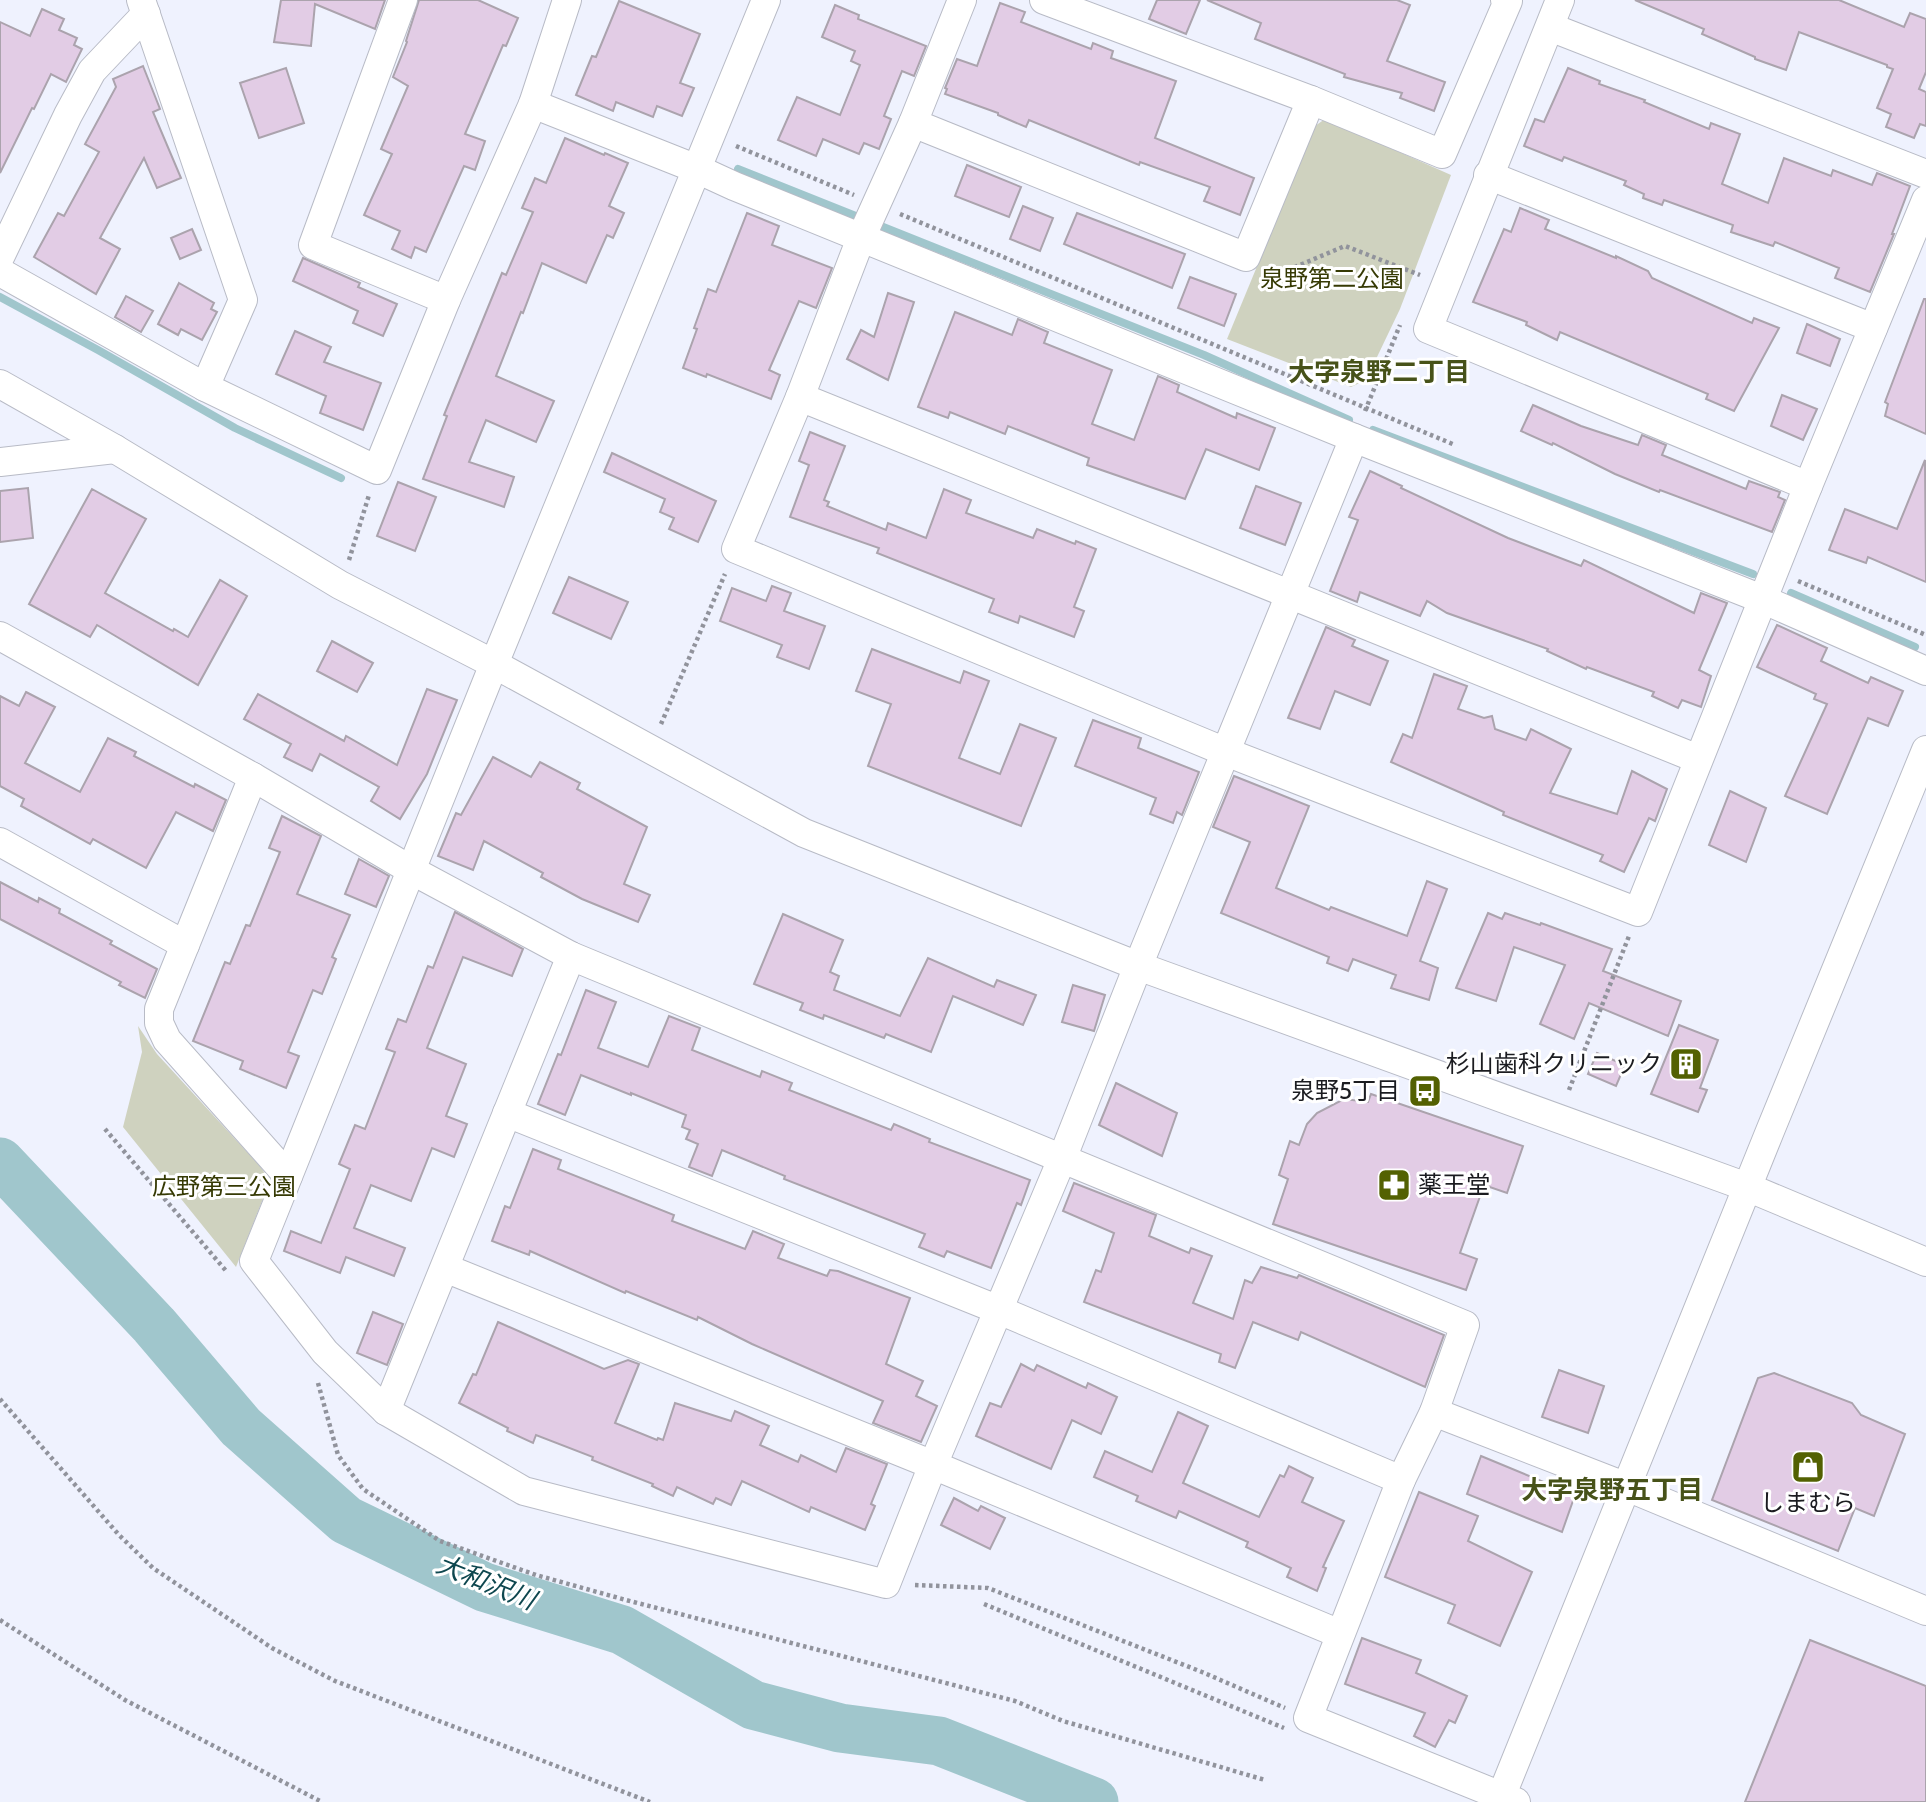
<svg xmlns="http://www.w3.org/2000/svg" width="1926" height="1802" font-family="Cabin,'Noto Sans JP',sans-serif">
<rect width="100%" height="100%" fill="#eff2fe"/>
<g fill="#cfd2bf">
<polygon points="1325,119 1451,175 1400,309 1366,380 1351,387 1227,339 1315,126"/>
<polygon points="138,1026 157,1054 260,1166 270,1181 236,1267 123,1127 142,1052"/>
</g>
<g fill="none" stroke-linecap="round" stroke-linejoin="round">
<g stroke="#a0c6cc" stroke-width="8">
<polyline points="738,169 1204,355 1349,420"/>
<polyline points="0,297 98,350 235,428 341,478"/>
<polyline points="1373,430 1753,574"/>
<polyline points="1791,593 1915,647"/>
</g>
<polyline stroke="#a0c6cc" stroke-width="49" points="0,1162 154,1325 241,1427 346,1520 484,1587 622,1630 753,1705 840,1728 939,1741 1094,1802"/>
</g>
<g fill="#e2cce5" stroke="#aba3ad" stroke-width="2">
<polygon points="281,0 385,0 375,29 315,4 311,46 274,42"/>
<polygon points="419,0 478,0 518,18 506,46 503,45 465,134 485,141 475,170 464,166 426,252 415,247 411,258 392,249 400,231 364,215 392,154 381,149 408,86 393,77 407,42 406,41"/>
<polygon points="1157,0 1200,0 1186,34 1149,19"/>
<polygon points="1207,0 1397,0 1410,5 1387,61 1445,82 1434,111 1400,98 1402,93 1344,77 1345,74 1255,39 1261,23"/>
<polygon points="1635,0 1839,0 1904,27 1910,13 1926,19 1926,72 1919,89 1926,92 1926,126 1920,124 1914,138 1886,127 1891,114 1877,108 1893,69 1887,67 1887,65 1799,32 1786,70 1755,59 1755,57 1702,34 1704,29"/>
<polygon points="619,1 700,34 680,83 694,88 682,116 657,106 653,117 616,102 613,111 576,95 592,56 596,57"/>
<polygon points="1000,3 1025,12 1021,22 1091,49 1093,43 1113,51 1111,58 1176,81 1155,138 1254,178 1240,215 1204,201 1210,187 1140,162 1139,165 1029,120 1026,127 998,115 998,113 945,94 947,89 945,88 957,59 977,66"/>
<polygon points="835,5 859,15 858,19 926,46 914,76 902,71 884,116 891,119 879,149 864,143 859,154 823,139 816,156 778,140 797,97 840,115 860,65 851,61 855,51 822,37"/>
<polygon points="42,9 64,19 59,30 77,38 74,45 82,49 66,82 51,74 34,109 32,108 0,173 0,22 30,36"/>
<polygon points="143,66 160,109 153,112 181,178 157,188 144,158 100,238 120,249 96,294 34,257 58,213 64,216 99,152 85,144 116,87 113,79"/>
<polygon points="286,68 304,123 259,138 240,83"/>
<polygon points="1568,68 1600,81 1599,84 1645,100 1644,102 1709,129 1711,123 1740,134 1722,184 1768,203 1784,158 1831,176 1833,170 1872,185 1877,173 1910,186 1892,234 1894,234 1870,292 1835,278 1839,268 1775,242 1773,246 1731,232 1733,225 1664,200 1662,205 1643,198 1644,194 1624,185 1626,181 1564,157 1562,161 1524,146 1535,119 1544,122"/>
<polygon points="565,138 604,155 605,153 628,163 609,206 624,213 613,238 607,235 586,283 542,263 523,313 521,312 496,376 554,401 536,442 486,420 469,462 514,477 504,507 423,479 447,416 444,415 502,273 506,275 533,212 522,208 535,178 546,183"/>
<polygon points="967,165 1021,187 1009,217 955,196"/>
<polygon points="1023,206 1053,218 1040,251 1010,239"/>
<polygon points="1520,208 1549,220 1545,229 1616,258 1616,256 1648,271 1652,278 1752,323 1754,318 1779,328 1734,411 1706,399 1708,394 1560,332 1557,340 1526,325 1527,322 1473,302 1504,229 1511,232"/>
<polygon points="747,213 779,226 772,245 832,268 816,308 799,301 769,370 780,375 771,399 707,374 706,377 683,368 697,329 694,328 708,289 716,292"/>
<polygon points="1077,213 1185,254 1172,288 1064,244"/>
<polygon points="192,229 201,250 180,259 171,238"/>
<polygon points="303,258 360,283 358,287 397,304 383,336 353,323 358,311 293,281"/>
<polygon points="1190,277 1236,294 1224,326 1178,308"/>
<polygon points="179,283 214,303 211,309 217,312 202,340 181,329 178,335 158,324"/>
<polygon points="888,293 914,302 888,380 847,359 861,330 874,337"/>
<polygon points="126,296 153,311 141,332 115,317"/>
<polygon points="1924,299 1926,299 1926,434 1885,416 1888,404 1885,402"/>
<polygon points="955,312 1012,335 1018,319 1048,332 1044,343 1112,370 1092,424 1134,440 1158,376 1179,385 1177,392 1236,418 1237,413 1275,428 1259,470 1206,449 1185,499 1087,465 1089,458 1008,426 1005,434 950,412 948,418 918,407"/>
<polygon points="1807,324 1840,339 1830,366 1797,353"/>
<polygon points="295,331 331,347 324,362 381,383 363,430 320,413 326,396 276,374"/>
<polygon points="1782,395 1817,409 1803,440 1771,426"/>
<polygon points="1533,405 1581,426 1638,445 1642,435 1666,445 1662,455 1746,489 1749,481 1780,492 1778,497 1785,500 1772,532 1660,490 1659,492 1615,474 1553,443 1552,445 1521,431"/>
<polygon points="810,432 845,446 824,500 829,502 827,506 886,530 888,523 926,538 944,489 971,500 966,513 1033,538 1037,529 1075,544 1076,541 1096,549 1074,607 1084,611 1074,637 1020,616 1018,623 989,612 994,599 877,553 879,548 790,517 809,465 799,461"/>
<polygon points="612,453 716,501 698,542 669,529 674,518 660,512 665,499 604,472"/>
<polygon points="1925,460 1926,582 1868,557 1866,563 1829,550 1845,509 1897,529"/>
<polygon points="1370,471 1402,486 1401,488 1508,538 1581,566 1584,560 1694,613 1701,593 1727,603 1699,670 1711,676 1701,707 1682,700 1678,708 1652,696 1654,692 1587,667 1586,669 1547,651 1548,649 1447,613 1427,601 1420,616 1360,592 1357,602 1330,591 1358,520 1349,517"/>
<polygon points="398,482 436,497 415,551 377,536"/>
<polygon points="1256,486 1301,503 1285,545 1240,528"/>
<polygon points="28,488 33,538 0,542 0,491"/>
<polygon points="92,489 146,519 105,593 173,631 174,629 188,637 220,580 247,596 198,685 97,625 90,637 29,604"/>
<polygon points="569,577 628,602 611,639 553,613"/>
<polygon points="772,586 791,593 784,611 825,626 809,669 777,657 782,645 720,621 732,588 766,601"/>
<polygon points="1777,625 1827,648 1821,661 1868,683 1871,677 1903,691 1888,726 1868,718 1827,814 1785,796 1827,704 1814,699 1816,694 1757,667"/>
<polygon points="1326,627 1355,640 1352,646 1388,661 1370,705 1335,691 1320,729 1288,718"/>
<polygon points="332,641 373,663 357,692 317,671"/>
<polygon points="872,649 960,683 964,671 989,681 959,758 1000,774 1020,724 1056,738 1021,826 868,766 891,704 856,691"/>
<polygon points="1434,674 1467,686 1458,709 1484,718 1492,716 1495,729 1526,740 1531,729 1571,749 1550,793 1617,814 1632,771 1667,789 1655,821 1649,818 1624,872 1600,861 1603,855 1503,815 1504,812 1493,807 1391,762 1403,734 1412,738"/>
<polygon points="427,689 457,700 427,774 400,819 371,801 379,787 320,754 312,771 284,757 291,744 244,719 258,694 344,741 346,736 397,765"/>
<polygon points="26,692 55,707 25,763 80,792 108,738 136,752 134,756 194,787 195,784 226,800 213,831 176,812 146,868 93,839 90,844 21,806 24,799 0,786 0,696 19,706"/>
<polygon points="1093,720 1141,738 1138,748 1199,772 1182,815 1177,812 1173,823 1150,814 1156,798 1075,766"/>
<polygon points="493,757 531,777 540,762 580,783 577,789 647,827 624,884 650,895 638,922 582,899 541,877 543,873 484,841 473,870 438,856 456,813 461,815"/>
<polygon points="1234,776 1309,806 1276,888 1329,910 1331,907 1407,936 1427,881 1447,889 1420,961 1438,968 1429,1000 1391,988 1396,975 1353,959 1348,971 1327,963 1329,957 1221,913 1250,842 1213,827"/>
<polygon points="1730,791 1766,808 1746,862 1709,845"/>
<polygon points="282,816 321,836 297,894 350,915 332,957 336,959 322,994 313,990 288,1052 299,1056 286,1088 240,1069 243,1061 193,1041 225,962 230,964 246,925 250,926 280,852 269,848"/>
<polygon points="359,859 389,876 376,907 345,894"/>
<polygon points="0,882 38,902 39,898 60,909 59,913 112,941 110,944 157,969 145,998 119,985 121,982 0,919"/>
<polygon points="455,912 523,949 512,976 463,957 427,1048 466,1064 446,1116 467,1124 454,1157 432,1148 411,1201 371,1185 354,1228 405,1248 394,1276 346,1257 340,1273 284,1251 291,1231 321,1243 350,1169 339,1164 355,1125 365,1129 395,1052 386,1049 398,1019 406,1022 428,966 433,968"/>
<polygon points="1488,913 1502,919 1505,913 1540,925 1541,923 1612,949 1603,971 1681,1001 1668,1036 1589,1003 1574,1039 1540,1024 1565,965 1514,947 1496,1001 1456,988"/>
<polygon points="783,914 843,940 830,972 839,976 834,990 900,1016 928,958 994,987 997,980 1036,995 1023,1025 953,996 931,1052 886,1034 884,1038 824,1015 823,1019 800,1010 803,1003 754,984"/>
<polygon points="1073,985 1105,995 1094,1031 1062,1022"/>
<polygon points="586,990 616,1002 598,1048 648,1067 669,1016 700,1028 692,1050 760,1077 762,1071 792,1083 789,1090 891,1130 894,1124 930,1139 929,1142 1030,1180 1021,1205 1017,1203 991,1268 947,1251 944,1257 919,1247 925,1234 784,1179 785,1176 722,1150 712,1176 689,1167 698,1144 686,1139 690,1130 682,1127 686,1115 631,1093 631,1095 581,1075 565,1115 538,1104 558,1054 561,1055"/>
<polygon points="1679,1025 1718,1040 1700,1088 1707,1090 1698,1112 1651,1094"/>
<polygon points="1597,1053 1625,1065 1616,1086 1588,1074"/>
<polygon points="1116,1083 1177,1113 1162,1156 1099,1125"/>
<polygon points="1371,1094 1523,1146 1507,1193 1484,1185 1460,1253 1477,1259 1466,1290 1273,1224 1288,1179 1279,1175 1290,1141 1299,1145 1307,1124 1317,1113 1344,1099 1368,1102"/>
<polygon points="533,1149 561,1160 558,1169 674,1215 672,1221 745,1249 753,1231 784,1244 778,1258 827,1276 830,1270 838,1271 910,1298 886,1364 923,1381 916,1396 937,1406 921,1442 873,1423 883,1401 752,1344 698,1317 697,1320 626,1291 625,1293 530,1251 529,1255 492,1241 505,1206 510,1208"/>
<polygon points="1074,1183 1156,1215 1149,1236 1189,1253 1191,1248 1212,1256 1193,1303 1233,1319 1245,1280 1252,1283 1261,1267 1297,1278 1299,1275 1444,1335 1425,1387 1301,1332 1298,1340 1253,1322 1235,1368 1219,1362 1221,1354 1084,1302 1096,1270 1101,1272 1114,1233 1063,1211"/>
<polygon points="373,1312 403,1324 387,1365 357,1353"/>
<polygon points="498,1322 604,1369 628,1360 639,1364 615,1423 657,1440 658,1438 663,1440 675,1403 731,1421 735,1411 769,1426 760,1445 798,1462 801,1455 836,1472 846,1448 887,1464 871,1504 875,1506 865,1530 811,1507 809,1512 742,1481 731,1505 716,1498 713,1504 677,1487 673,1496 652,1486 653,1484 592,1460 593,1457 536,1435 533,1443 507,1431 508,1428 459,1403 473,1374 476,1375"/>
<polygon points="1021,1364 1034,1371 1037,1365 1086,1388 1088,1383 1117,1397 1101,1434 1072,1420 1051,1469 976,1436 990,1403 1001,1407"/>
<polygon points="1559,1370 1604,1386 1588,1433 1542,1417"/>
<polygon points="1774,1373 1852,1403 1861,1415 1905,1434 1874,1516 1855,1508 1838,1551 1712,1500 1758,1378"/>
<polygon points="1178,1412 1208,1426 1183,1483 1259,1517 1280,1475 1284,1477 1289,1466 1313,1478 1302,1502 1344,1521 1323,1567 1326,1568 1317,1591 1287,1577 1291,1568 1246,1547 1248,1542 1179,1511 1176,1518 1136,1501 1138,1496 1094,1477 1105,1451 1152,1472"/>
<polygon points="1481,1456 1575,1495 1562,1532 1467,1494"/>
<polygon points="1419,1492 1478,1516 1468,1541 1532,1572 1500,1646 1448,1623 1455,1605 1385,1577"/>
<polygon points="954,1498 978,1511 981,1506 1005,1518 990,1549 941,1525"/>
<polygon points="1362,1638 1421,1660 1416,1673 1467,1696 1455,1723 1449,1720 1435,1747 1414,1736 1425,1713 1345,1684"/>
<polygon points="1810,1640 1926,1686 1926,1802 1745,1802"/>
</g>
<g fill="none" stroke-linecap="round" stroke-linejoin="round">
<defs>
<g id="minor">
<polyline points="141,0 243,300 205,387"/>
<polyline points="403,0 313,245 446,300"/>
<polyline points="766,0 494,664 254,1261 325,1352 386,1411 524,1491 886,1584 933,1465 1062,1159 1138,966 1354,438"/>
<polyline points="962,0 913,123 861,238 800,397 736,549 1226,752 1638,912 1808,486 1926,200"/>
<polyline points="1044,0 1311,100 1442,154 1508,1 1505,0"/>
<polyline points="1560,0 1428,329 1808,486"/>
<polyline points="1550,27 1926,174"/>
<polyline points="533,104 697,169 734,186 1354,438 1762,599 1926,671"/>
<polyline points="913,123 1246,257 1311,100"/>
<polyline points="1488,175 1873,328"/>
<polyline points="0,257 68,115 92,71 146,14"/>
<polyline points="0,272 205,387 377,470 446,300 533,104 567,0"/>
<polyline points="0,384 115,449 340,585 494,664 804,833 1138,966 1747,1187 1926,1262"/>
<polyline points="800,397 1698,759"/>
<polyline points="0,462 115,449"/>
<polyline points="0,636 253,777 411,870 571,956 1465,1325 1434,1412 1401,1480 1308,1718 1516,1802"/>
<polyline points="253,777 159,1009 159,1023 167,1040 288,1176"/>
<polyline points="0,842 185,945"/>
<polyline points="507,1113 999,1310 1401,1480"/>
<polyline points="445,1268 933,1465 1340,1634"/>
<polyline points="386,1411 571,956"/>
<polyline points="1434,1412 1627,1487 1926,1611"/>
<polyline points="1501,1797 1770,1131 1926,750"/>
</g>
</defs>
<use href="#minor" stroke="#b8bbc6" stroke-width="30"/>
<g stroke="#91939c" stroke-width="4.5" stroke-dasharray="3.5 3.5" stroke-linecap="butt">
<polyline points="736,146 854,195"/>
<polyline points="900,214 1455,445"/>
<polyline points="1269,271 1276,275 1345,246 1420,275"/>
<polyline points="1365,411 1400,325"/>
<polyline points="349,560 369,495"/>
<polyline points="1798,581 1926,635"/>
<polyline points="661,724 725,574"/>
<polyline points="1569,1090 1629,936"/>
<polyline points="105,1129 227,1272"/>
<polyline points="318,1383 338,1455 363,1489 440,1541 536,1575 626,1600 1015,1701 1063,1721 1265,1780"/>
<polyline points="0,1399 119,1535 153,1568 272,1648 335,1681 650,1802"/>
<polyline points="915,1585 988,1588 1202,1672 1285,1708"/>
<polyline points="984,1604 1284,1728"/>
<polyline points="0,1620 125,1700 322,1802"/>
</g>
<use href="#minor" stroke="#fff" stroke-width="28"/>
</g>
<defs>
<symbol id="building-square" viewBox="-11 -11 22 22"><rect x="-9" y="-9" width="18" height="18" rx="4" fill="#536102" stroke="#fff"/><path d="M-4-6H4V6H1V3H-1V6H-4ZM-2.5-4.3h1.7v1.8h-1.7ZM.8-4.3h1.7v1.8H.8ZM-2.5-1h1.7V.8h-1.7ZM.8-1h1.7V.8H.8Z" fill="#fff"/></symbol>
<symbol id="bus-square" viewBox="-11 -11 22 22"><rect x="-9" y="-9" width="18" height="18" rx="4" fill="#536102" stroke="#fff"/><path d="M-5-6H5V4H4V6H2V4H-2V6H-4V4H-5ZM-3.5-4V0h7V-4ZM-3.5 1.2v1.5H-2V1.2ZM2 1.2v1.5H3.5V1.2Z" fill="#fff"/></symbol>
<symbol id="pharmacy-square" viewBox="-11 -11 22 22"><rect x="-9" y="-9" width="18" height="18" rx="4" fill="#536102" stroke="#fff"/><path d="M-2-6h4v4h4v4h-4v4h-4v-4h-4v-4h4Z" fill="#fff"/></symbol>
<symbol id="shop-square" viewBox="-11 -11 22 22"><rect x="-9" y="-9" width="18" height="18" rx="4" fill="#536102" stroke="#fff"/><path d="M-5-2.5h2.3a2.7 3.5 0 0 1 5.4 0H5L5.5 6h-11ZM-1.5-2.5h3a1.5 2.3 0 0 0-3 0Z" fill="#fff"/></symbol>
</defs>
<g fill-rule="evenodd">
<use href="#building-square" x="1667" y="1045" width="38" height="38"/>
<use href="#bus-square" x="1406" y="1072" width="38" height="38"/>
<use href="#pharmacy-square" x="1375" y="1166" width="38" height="38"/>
<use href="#shop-square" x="1789" y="1448" width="38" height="38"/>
</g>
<g text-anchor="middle" stroke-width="6" stroke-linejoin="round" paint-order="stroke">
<g font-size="24" fill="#363a04" stroke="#fff">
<text x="1332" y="287">泉野第二公園</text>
<text x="224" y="1195">広野第三公園</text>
</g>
<g font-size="24" fill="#1b1c20" stroke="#fff" text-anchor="end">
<text x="1662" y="1072">杉山歯科クリニック</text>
<text x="1400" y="1099">泉野5丁目</text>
<text x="1418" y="1193" text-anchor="start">薬王堂</text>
<text x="1808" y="1511" text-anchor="middle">しまむら</text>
</g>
<g font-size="26" font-weight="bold" fill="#475219" stroke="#fff">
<text x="1379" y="381">大字泉野二丁目</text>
<text x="1612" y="1499">大字泉野五丁目</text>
</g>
<g font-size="26" font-style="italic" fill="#0e474f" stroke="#fff">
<text transform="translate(486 1582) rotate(22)" y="9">大和沢川</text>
</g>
</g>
</svg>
